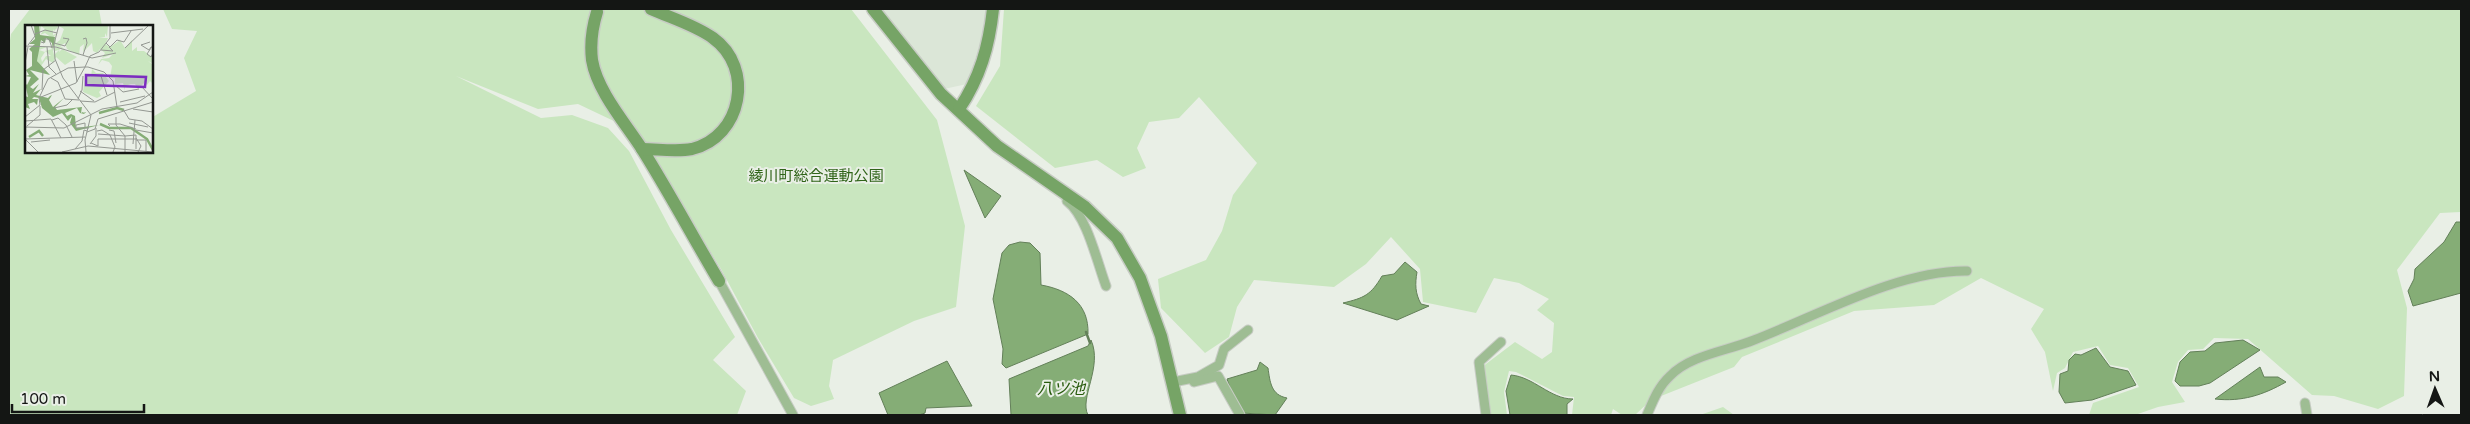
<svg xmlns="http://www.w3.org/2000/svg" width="2470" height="424" font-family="'Varela Round','Noto Sans JP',sans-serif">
<rect width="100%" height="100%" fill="#e9efe6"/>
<polygon fill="#dbe6d7" points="880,9 986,9 981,41 967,84 944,89"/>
<g fill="#c9e6bf">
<polygon points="30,9 99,9 102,26 26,26 26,151 151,151 151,118 196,91 184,58 197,31 172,29 163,9 851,9 937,120 965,226 956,307 914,321 833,360 829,386 834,399 811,406 794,398 758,338 721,269 637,132 578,104 538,109 456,76 541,118 572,115 608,128 629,151 671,230 735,337 713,360 746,391 737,415 9,415 9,46 11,34"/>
<polygon points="1004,9 2461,9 2461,212 2440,213 2397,270 2407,308 2404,396 2378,409 2334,396 2312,395 2248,339 2214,338 2203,349 2188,350 2178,362 2172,382 2185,402 2158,407 2135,415 2089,415 2093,403 2139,387 2128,368 2110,365 2098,346 2073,352 2065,368 2057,373 2053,391 2045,352 2031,329 2044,309 1981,278 1934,305 1854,311 1742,357 1734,367 1651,400 1635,415 1622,415 1613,409 1611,415 1572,415 1574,397 1563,396 1516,372 1509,371 1504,392 1507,415 1490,415 1488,393 1482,367 1515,342 1542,359 1552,352 1554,323 1537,310 1549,299 1519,283 1494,278 1476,313 1423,302 1420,269 1391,237 1366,264 1334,287 1254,280 1237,307 1229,337 1205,353 1161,308 1158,279 1206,260 1222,231 1233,195 1257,163 1199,97 1179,118 1149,122 1137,148 1146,168 1123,177 1097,160 1055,168 976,106 1000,66"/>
<polygon points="1723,407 1734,415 1700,415"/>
</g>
<g fill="#85ad76" stroke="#638059">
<polygon points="964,170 1001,196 985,218"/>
<polygon points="2456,222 2461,222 2461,293 2413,306 2408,291 2414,279 2415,269 2444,242"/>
<path d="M1020,242l10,1 10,10 1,32c28,5 48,19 47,49l-82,34 -4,-4 1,-15 -10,-50 9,-46 7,-8z"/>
<path d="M1405,262l12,10c-2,12 -2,21 4,32l8,2 -32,14 -54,-17c21,-5 28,-8 39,-27l12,-2z"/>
<path d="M1091,340c12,27 -12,58 -3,75h-77l-2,-36 79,-33z"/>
<polygon points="2243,340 2260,350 2210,383 2199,386 2180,386 2175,381 2180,362 2190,352 2205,351 2215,343"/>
<polygon points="2096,348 2110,367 2128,371 2136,385 2092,400 2065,403 2059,392 2060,374 2068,371 2069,360 2075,354 2081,355"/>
<polygon points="947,361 972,406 926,408 925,413 919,415 888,415 879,393"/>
<path d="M1260,362l8,6c2,14 3,27 19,30l-12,17 -33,-2 -5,-5 -10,-29 30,-9z"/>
<path d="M2260,367l4,10h14l8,5c-23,13 -44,20 -71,17z"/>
<path d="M1511,375c23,2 39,24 62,24l-6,5v11h-57l-4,-24z"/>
</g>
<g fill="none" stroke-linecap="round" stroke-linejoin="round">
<polyline stroke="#638059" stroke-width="2.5" points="1086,332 1090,343"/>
<defs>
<g id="street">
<path d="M1067,201c20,15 30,61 39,85"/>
<polyline points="719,281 793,415"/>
<polyline points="1173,382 1198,377 1219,365 1224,349 1248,330"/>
<polyline points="1194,382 1218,376 1240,415"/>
<polyline points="2305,403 2307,415"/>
<polyline points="1486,415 1479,362 1501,342"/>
<path d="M1647,415c6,-14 11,-28 23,-39 20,-21 57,-25 84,-36 63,-24 144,-70 213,-69"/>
</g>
<g id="secondary">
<polyline points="873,9 941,94 997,146 1085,207 1117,238 1140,278 1161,336 1180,415"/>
<path d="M597,12c-5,16 -7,31 -5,48 5,31 34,64 50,89 27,43 51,88 77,132"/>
<path d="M959,109c21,-31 30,-63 34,-100"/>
<path d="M642,149c15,0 35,3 50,0 50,-12 63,-81 21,-111 -18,-13 -42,-20 -62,-29"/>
</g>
</defs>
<use href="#street" stroke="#c7ccc4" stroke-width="11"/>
<use href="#secondary" stroke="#c7ccc4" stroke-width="15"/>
<use href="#street" stroke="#9ebd93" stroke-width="9"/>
<use href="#secondary" stroke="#76a466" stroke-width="12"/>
</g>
<g text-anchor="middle" stroke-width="4" stroke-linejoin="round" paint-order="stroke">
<g font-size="15" fill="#306419" stroke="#e9efe6">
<text x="816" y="181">綾川町総合運動公園</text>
</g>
<g font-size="16" font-style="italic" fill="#275a0c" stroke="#e9efe6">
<text x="1061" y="394">八ツ池</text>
</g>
</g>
<g transform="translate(25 25)">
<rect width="128" height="128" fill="#e9efe6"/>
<path d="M14,0l69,1 -1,11 -2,-4v4l-6,1h9l-3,6 5,3 10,-7 5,8 7,-8v11l5,-4v4h7l8,6v6l-4,-2 4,3v19l-2,-2 -3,4 -2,-3 -7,7 -3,-5h-4l-6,2v5l-2,-8 -8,1v-6h-5l2,-12 -3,-4 -7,-2 -4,5 3,-6 8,-1 4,-4 -11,4 3,-5 -5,-4 -3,4 -4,-2 -1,-8 -9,9 1,-8 -4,3 -1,8 -12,-6 -2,-6 -5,3 5,3 -10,-3 1,-2 -2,2v-4h-1v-2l3,-2v5l4,-3 4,-11 -5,-3 -5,5 -1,-2v6l5,-2 -6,5 -7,-5 -5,2 5,-6 -4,-3 -1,6zM14,22h8l-8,3 6,2 -4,6 1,4 4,-6h5l-6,-5 7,-2 -2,-2h2l2,8 5,-5 -4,1v-4l5,1 -1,4 3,-3 15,8 -12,8 -9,-8 -3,6 -7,-4 -5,7 -4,-5zM67,44l4,4h7l6,8 -10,11 2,4 -4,2 -14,-6 2,-15 3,-3 3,3z" fill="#c9e6bf"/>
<path d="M9,0h5l1,10 15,2 -2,14 -1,-8 -6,-5 -1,5 -4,-3 -4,21 13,14 -20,-5 9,9 -9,8 3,2 6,-5 -6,9 8,-4 -5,6 12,3 2,-2 2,-1 -3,5 4,7 11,-9 -9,9 2,3 25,-3 -1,6 2,-1 1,1 1,-1h1l-2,2 -4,-1 -3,-5 -12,5 2,3 4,-2 4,2 1,12 23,-3 -23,6 -6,-8 2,-7 -4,5 -6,-8 -9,4 -11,-9 -3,-10 -5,-1 -2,2h6l-1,6 -3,-3 -6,2 2,5 -5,-2v-11l3,1 -3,-14 2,2 4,-8 -6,-1 4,-1 -3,-5 6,-4v-14l-3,-3 6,-5h-6l6,-5z" fill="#85ad76"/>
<path fill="none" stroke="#85ad76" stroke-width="2.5" d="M74,88l18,-5 7,2M75,99l9,4h22l16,11 6,11M4,112l10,-6 4,5"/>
<path fill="none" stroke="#949892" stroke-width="1" d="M34,0l-5,19 1,15 8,19 28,37 -6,25 1,12M86,8l32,-4M10,9l10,-4 12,3M16,17l3,1v-4h5l3,9M125,17l-9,3 8,5 2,-3M29,18l11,3 4,-7 -6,-1M81,18l4,4 7,-7 7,2 7,-11M3,20l7,-9 -4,-11M128,20l-6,9 4,3 2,-4M0,21l31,1 36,11 24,-5M22,22l2,20 7,7M100,23l24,-23M76,25l12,1 -4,-4M58,30l4,-12 -1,-5 -3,1M49,36l3,21M0,38l3,-16M76,51l6,19M26,53l7,4 7,17 14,1M90,60l8,7 16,-3M116,61l12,13M17,65l1,-20 13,-10M55,66l14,10M16,72l35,-14 9,-16h3l16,5 9,9 4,26M53,74l4,-9 1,-14M55,76l15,1 20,-10M95,77l25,-6M29,83l13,-3 6,-6M98,84l6,10 13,2 11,8M108,84l20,3M0,92l15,-12 -1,-7 9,-19 20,-11 17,-1 5,-11 9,-4 11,-14v-13M91,92v8l9,11v16M27,95l6,-2 8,7 6,12M0,96l26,-2 10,19M104,98l19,4M2,101l13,-11v-9M85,101l-2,-2h12l16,5M0,102l39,1 38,-19 35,-6 16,-11M60,102v-4l-9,2v3h13M84,105l5,1 2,12M111,105l17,3M72,106l5,-1 8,5 5,12 -2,5M62,107l8,-3 3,-10 55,-17M73,109l27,2M100,111l11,-1v14M111,113l5,8 -3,6M0,114l13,13M0,114l60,-2M111,115h10v11M6,117l19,-2M66,118l7,3v-7h38M65,119l6,-8v-8M108,119l2,-24M50,124l7,-8 2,-11 3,1M37,127l26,-6 65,6"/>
<path fill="#7b2cbf" fill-opacity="0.15" stroke="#7b2cbf" stroke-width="2.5" d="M61,50l60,2 -1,10 -59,-2z"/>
<rect width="128" height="128" fill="none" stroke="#141614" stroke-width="2.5"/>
</g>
<rect width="2470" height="424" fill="none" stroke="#141614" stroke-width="20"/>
<g transform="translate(2435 389) rotate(358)" stroke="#e9efe6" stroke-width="4" paint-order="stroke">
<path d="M0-4L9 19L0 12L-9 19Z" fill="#141614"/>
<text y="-8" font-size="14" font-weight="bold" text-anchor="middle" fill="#141614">N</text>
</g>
<path d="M12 404v8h132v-8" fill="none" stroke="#141614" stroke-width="2.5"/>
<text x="20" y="404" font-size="15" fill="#141614" stroke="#e9efe6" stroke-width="4" paint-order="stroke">100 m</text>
</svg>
